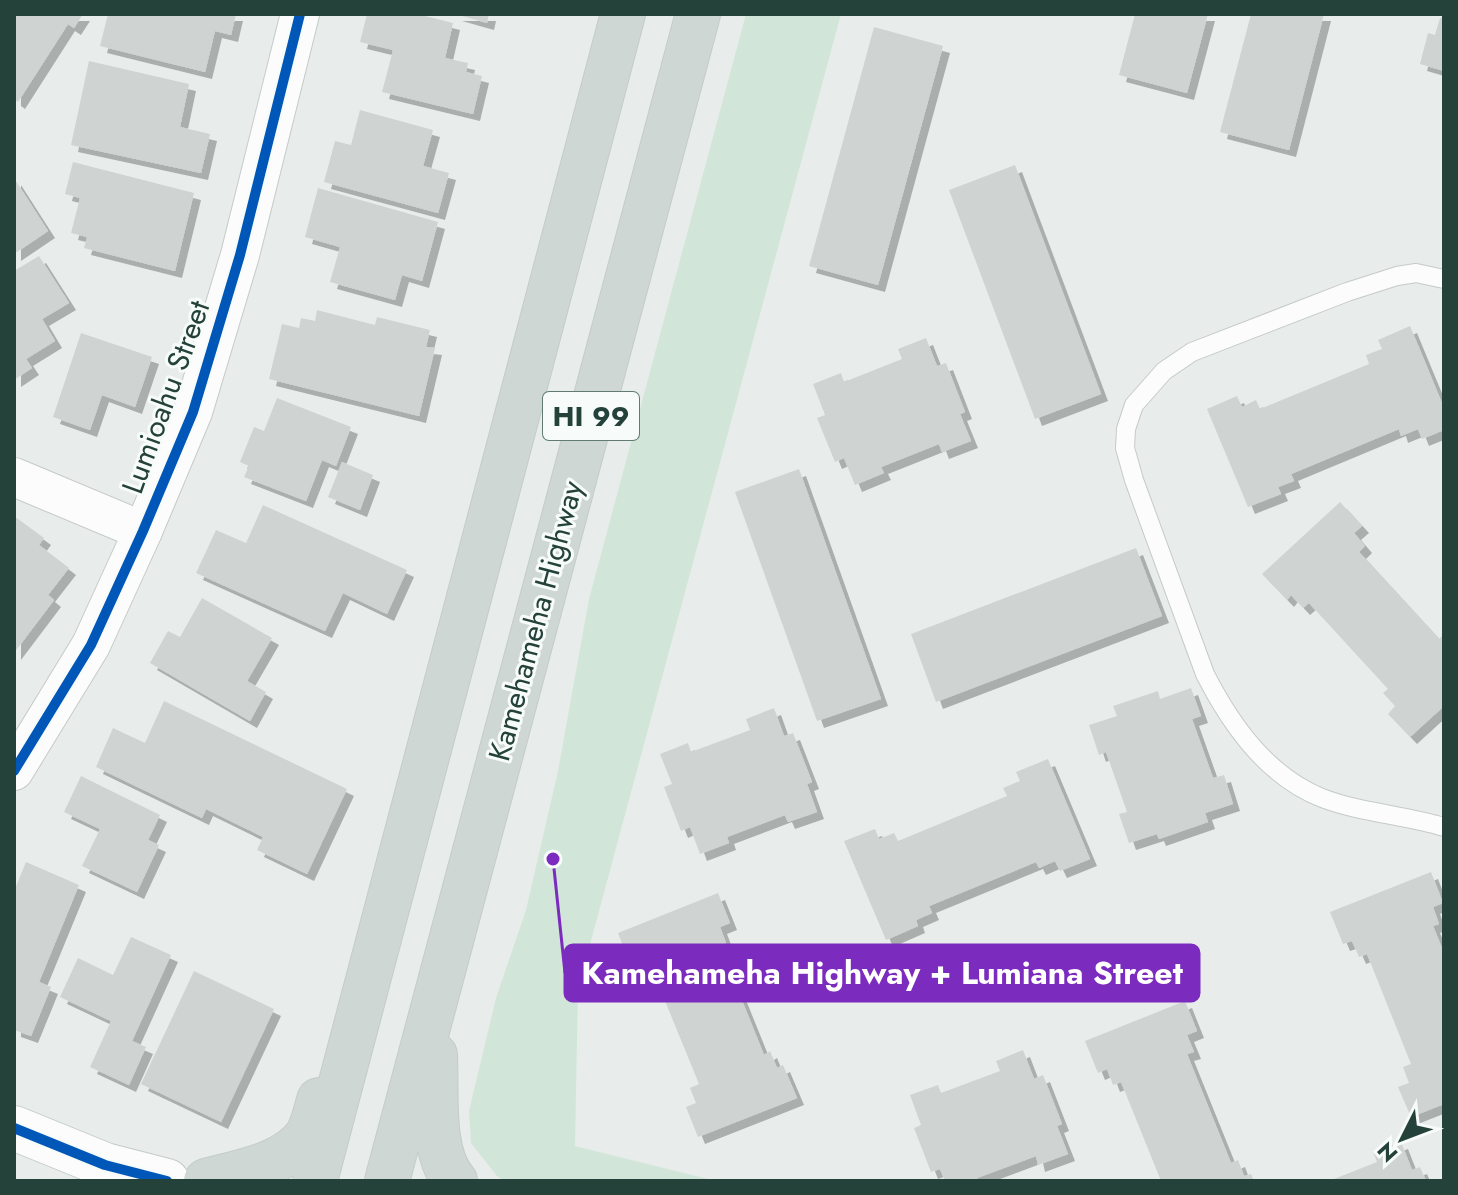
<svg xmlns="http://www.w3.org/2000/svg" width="1458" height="1195" font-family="Jost,sans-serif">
<defs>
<filter id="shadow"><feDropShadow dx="7" dy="7" stdDeviation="0" flood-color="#0004"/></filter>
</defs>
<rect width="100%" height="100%" fill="#e8edeb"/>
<polygon fill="#d1e6d8" points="746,14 841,14 578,989 575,1146 716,1181 505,1181 497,1176 471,1143 469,1111 496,998 526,910 558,771 589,599"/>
<g fill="#cfd4d2" filter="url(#shadow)">
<polygon points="14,14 83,14 74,28 68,24 18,102 14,99"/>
<polygon points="108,14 236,14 231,35 215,31 205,72 100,46"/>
<polygon points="367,14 417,14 453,23 445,58 468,63 466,72 482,76 473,114 382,92 393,50 360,42"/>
<polygon points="455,14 489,14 487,23"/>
<polygon points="1135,14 1208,14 1187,93 1119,75"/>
<polygon points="1251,14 1324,14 1289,150 1220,132"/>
<polygon points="1440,18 1444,19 1444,71 1420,64 1428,33 1435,35"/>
<polygon points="874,27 943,46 878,285 809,266"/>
<polygon points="89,61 189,84 180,127 210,134 201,173 71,145"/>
<polygon points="360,110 433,130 423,166 449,173 438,213 324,182 335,141 351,145"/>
<polygon points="73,162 194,193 175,271 84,248 87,237 71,233 80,198 65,194"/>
<polygon points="1015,165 1101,394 1035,419 949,190"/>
<polygon points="14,178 48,231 14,254"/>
<polygon points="318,188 438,222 422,281 402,275 395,300 330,282 340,247 305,237"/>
<polygon points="39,256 69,303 42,319 55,341 26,359 32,368 14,380 14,271"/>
<polygon points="317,310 375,325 377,317 430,330 426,347 435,348 419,416 269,379 282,324 299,328 301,318 315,321"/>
<polygon points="1410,326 1444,408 1444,430 1422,439 1418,429 1401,436 1399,429 1291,474 1294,481 1278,487 1281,494 1248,507 1207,409 1237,396 1242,407 1256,400 1260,409 1369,364 1366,355 1382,349 1378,340"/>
<polygon points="81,333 152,357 135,407 102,395 90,430 53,417"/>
<polygon points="926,338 937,366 946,363 965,412 960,414 971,441 942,452 939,444 881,467 884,473 855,485 844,458 835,462 817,418 825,415 813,384 841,373 844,382 902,359 898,349"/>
<polygon points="277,398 351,427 336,466 322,460 306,501 244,477 249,466 240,462 254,427 264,431"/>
<polygon points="342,462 373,475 360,510 328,497"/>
<polygon points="799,469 881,699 817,721 735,492"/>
<polygon points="1340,502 1362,526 1354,533 1365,546 1359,552 1439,639 1444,634 1444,706 1410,737 1388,714 1395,706 1383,693 1388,689 1309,603 1303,608 1291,595 1287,600 1262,574"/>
<polygon points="263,505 407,570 387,614 343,593 325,631 196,573 216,530 246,543"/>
<polygon points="14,516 44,538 39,545 69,568 48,595 54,600 14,653"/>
<polygon points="1136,548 1162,616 936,702 911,634"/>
<polygon points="202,598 272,638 247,681 266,692 250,721 150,663 168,631 180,637"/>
<polygon points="1191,688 1201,716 1192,719 1213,778 1224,775 1233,804 1205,813 1208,822 1159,839 1157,834 1129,843 1119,814 1127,812 1106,752 1099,755 1089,725 1117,716 1113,706 1158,691 1160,699"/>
<polygon points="164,701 347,789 307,874 257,850 263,837 206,809 202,818 96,767 113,728 145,743"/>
<polygon points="774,708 784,736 793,733 812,782 807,784 817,812 788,822 785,815 727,837 729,843 700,854 690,827 681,831 664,787 672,784 660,754 688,743 691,752 750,730 746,719"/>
<polygon points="1048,759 1090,859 1060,871 1055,861 1039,868 1036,862 929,906 932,913 916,920 918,926 886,940 844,841 875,829 879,839 894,833 898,841 1007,796 1003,788 1020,781 1016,772"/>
<polygon points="81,776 160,815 148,840 159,845 137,892 82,866 100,829 64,812"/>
<polygon points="26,862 79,885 39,982 51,987 31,1036 14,1030 14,891"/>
<polygon points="1431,872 1443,903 1433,907 1439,924 1433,926 1444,953 1444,1104 1411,1117 1398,1087 1409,1083 1403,1067 1411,1064 1367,954 1359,957 1352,941 1343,944 1330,912"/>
<polygon points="718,893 730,923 720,927 726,943 720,946 764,1055 770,1051 777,1068 783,1065 797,1098 698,1137 686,1107 696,1103 690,1088 699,1084 654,974 646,977 639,960 630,964 618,933"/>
<polygon points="131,937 171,955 132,1041 146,1047 129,1085 90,1067 111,1021 60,997 78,958 113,975"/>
<polygon points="194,971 274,1009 221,1122 141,1084"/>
<polygon points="1185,1001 1197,1031 1187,1035 1194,1052 1187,1054 1231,1163 1238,1160 1244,1176 1251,1174 1254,1181 1161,1181 1121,1082 1113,1085 1107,1069 1098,1073 1085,1041"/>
<polygon points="1023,1050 1034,1079 1043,1075 1062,1124 1057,1126 1068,1154 1038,1165 1036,1156 977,1178 978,1181 945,1181 940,1169 931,1172 914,1128 921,1125 910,1095 938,1085 941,1093 1000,1071 996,1061"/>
<polygon points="1401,1142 1412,1170 1420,1167 1426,1181 1329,1181 1377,1162 1373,1152"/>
</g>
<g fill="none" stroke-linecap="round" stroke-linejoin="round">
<defs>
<path id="lane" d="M1444,279l-28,-6 -19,3 -50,16 -155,60 -28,19 -30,34 -8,24 -1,19 9,32 71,194c26,51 62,102 117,124 39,15 83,17 122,29"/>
<g id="street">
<polyline points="14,477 143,531"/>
<polyline points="14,771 91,645 143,531 193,412 240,255 300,14"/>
</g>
<polyline id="secondary" points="14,1128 105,1165 167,1181"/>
<g id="primary">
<path d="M435,1055c2,38 -5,97 20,126"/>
<path d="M206,1181c32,-9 81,-16 101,-46 6,-10 9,-24 12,-35"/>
<polyline points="315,1181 623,14"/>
<polyline points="387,1181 698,14"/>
</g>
</defs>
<use href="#lane" stroke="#c5cac8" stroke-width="20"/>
<use href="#street" stroke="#c5cac8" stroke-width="40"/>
<use href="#secondary" stroke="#c3cbc8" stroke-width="46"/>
<use href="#primary" stroke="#c3ccc9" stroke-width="46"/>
<use href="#lane" stroke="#fcfcfc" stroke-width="18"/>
<use href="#street" stroke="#fcfcfc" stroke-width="38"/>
<use href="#secondary" stroke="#fcfcfc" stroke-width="44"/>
<use href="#primary" stroke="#cfd7d5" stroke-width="44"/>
<defs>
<g id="cycleway">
<polyline points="14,771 91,645 143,531 193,412 240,255 300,14"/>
<polyline points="14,1128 105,1165 167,1181"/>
</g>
</defs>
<use href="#cycleway" stroke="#f7fbf9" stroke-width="15"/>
<use href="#cycleway" stroke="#0057b8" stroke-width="10"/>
</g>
<g text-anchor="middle" stroke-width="6" stroke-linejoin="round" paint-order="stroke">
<rect fill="#f7fbf9" stroke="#637a73" stroke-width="2" x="543" y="392" width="96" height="48" rx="6"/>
<g font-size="28" font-weight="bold" fill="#24423a">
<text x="591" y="426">HI 99</text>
</g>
<g font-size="30" fill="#24423a" stroke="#f7fbf9">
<text transform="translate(166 397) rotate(-70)" y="10">Lumioahu Street</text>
<text transform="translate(536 621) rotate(-75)" y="10">Kamehameha Highway</text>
</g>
</g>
<path fill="none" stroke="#7b2cbf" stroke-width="3" d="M553 859L565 973"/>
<circle fill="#7b2cbf" stroke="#f7fbf9" stroke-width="3" cx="553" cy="859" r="8"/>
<rect fill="#7b2cbf" stroke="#7b2cbf" stroke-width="3" x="565" y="945" width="634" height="56" rx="8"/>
<g font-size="32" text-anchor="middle" font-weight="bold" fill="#fff">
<text x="882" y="984">Kamehameha Highway + Lumiana Street</text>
</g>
<rect width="1458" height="1195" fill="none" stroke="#24423a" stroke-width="32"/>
<g transform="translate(1402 1139) rotate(228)" stroke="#f7fbf9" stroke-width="6" paint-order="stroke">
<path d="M0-6L14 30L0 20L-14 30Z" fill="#24423a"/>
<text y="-12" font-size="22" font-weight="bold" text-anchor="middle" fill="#24423a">N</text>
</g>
</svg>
